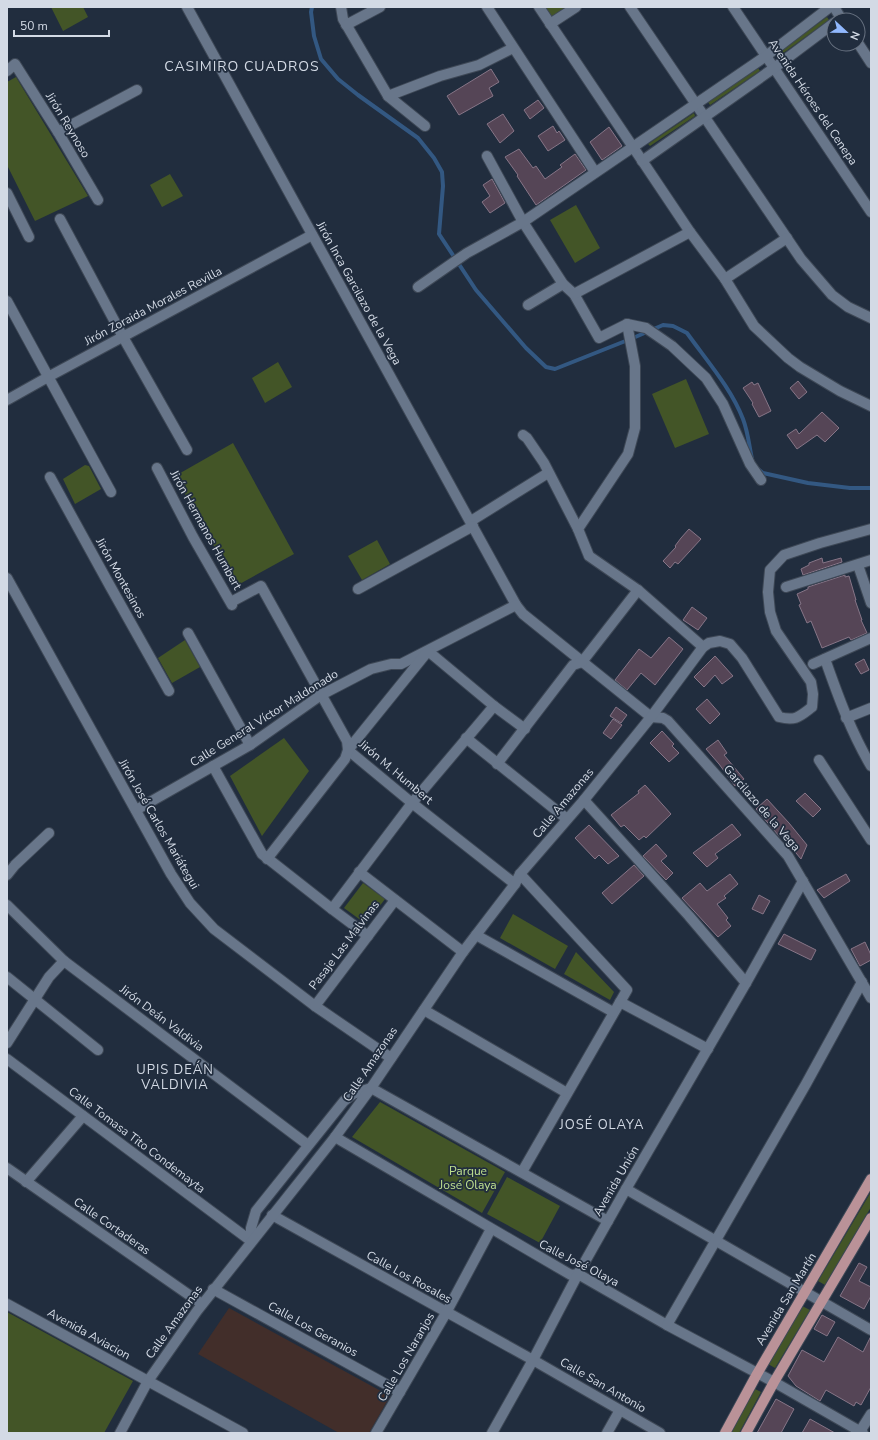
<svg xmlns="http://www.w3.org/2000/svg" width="878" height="1440" font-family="'Nunito Sans',sans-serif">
<rect width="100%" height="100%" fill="#212d3e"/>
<polygon fill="#422e2a" points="229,1308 390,1396 369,1433 339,1433 198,1354"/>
<g fill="#435527">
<polygon points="51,7 83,7 88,17 63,31"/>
<polygon points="544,7 569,7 552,18"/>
<polygon points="827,17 829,20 782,54 780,51"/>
<polygon points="758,68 760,71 710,105 708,102"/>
<polygon points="16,77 88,196 35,221 7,165 7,82"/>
<polygon points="694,113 695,116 650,146 648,144"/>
<polygon points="170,174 183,196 162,207 150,185"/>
<polygon points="576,205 600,248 575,263 550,220"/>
<polygon points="278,362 292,387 265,403 252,378"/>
<polygon points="686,379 709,434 675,448 652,394"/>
<polygon points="233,443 294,554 236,586 175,476"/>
<polygon points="85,465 89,466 101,489 75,504 63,479"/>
<polygon points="377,540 390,564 362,580 348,556"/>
<polygon points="185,640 200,667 172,683 158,658"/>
<polygon points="284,738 309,771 262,836 230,776"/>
<polygon points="363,883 385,899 366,924 344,908"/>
<polygon points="513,914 568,946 555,969 500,938"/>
<polygon points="576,952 614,992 610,1000 564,974"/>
<polygon points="380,1102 505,1172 482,1213 352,1137"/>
<polygon points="507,1177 560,1206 540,1243 487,1214"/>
<polygon points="871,1192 871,1207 825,1285 818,1281"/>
<polygon points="802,1306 810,1310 775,1368 768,1364"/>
<polygon points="7,1312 133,1381 104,1433 7,1433"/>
<polygon points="755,1389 761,1392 739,1433 731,1433"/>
</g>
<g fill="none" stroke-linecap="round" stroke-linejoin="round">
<g stroke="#335882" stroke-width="4">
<path d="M312,7l-1,5 3,24 7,23 17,20 20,16 60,43 16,20 8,14 1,14 -4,48 37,56 50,58 20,19 9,2 78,-31 30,-13 10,1 14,7c20,28 44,55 56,86 5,13 6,26 9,40"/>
<polyline points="758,469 763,473 808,483 850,488 871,488"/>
</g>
</g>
<g fill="#554556" stroke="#867587">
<polygon points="491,69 499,82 489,88 493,96 459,115 447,96"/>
<polygon points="538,100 544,108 530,119 524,110"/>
<polygon points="503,114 514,131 500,143 487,124"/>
<polygon points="553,126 557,133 559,131 565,140 548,151 538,136"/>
<polygon points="609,127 622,146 602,160 590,142"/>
<polygon points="519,149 533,168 536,166 545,179 562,167 560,165 575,154 586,170 536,205 517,176 518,175 505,157"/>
<polygon points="492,179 505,203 490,213 482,202 490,196 483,185"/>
<polygon points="798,381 807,392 799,399 790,388"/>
<polygon points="752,382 754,385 758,383 771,411 759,417 752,404 753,403 743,388"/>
<polygon points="822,412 839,428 825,442 817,435 797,449 787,435 796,429 799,434"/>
<polygon points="689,529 701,539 678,564 675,562 670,568 663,561 676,547 675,546 681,538"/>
<polygon points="822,558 823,563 841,558 842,562 803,575 801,569 809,565 809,563"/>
<polygon points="845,575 845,577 849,576 856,600 855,600 862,620 861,620 867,633 851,640 849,637 822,648 811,621 807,623 799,605 801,604 797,594 808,589 808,587"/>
<polygon points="692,607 707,618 698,630 683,620"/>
<polygon points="669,637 683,649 655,685 641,673 627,690 615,680 639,649 651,658"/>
<polygon points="715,656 733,676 722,684 715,675 704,687 694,677"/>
<polygon points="864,659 869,670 861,674 855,664"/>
<polygon points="707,699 720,714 710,724 696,709"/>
<polygon points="616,707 627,715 621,723 610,716"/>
<polygon points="613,719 622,725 611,739 603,733"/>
<polygon points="662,731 674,744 672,746 679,753 669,762 650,743"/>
<polygon points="718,740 727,753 724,755 744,779 735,786 719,764 706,749"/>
<polygon points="645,785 671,814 646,838 644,836 639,840 624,825 621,827 611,815 639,793 638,791"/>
<polygon points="805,793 821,809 813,817 796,801"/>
<polygon points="767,799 789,823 807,845 801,859 781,835 779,836 756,809"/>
<polygon points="732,824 741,835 715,854 718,858 707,867 693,853"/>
<polygon points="589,825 619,856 608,864 599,855 595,859 575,838"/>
<polygon points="656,844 667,856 661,861 673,873 666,880 643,856"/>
<polygon points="634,865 644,876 612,904 602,893"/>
<polygon points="730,874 738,884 724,896 726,898 717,904 728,918 726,920 731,926 718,937 682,898 700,883 707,891"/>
<polygon points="846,874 850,881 824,898 817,890"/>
<polygon points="759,895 770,901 763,914 752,909"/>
<polygon points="784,934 816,950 811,960 778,944"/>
<polygon points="865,942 871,955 871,960 860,966 851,949"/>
<polygon points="859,1263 867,1267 859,1281 871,1287 871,1296 864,1309 840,1296"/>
<polygon points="822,1315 835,1322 827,1336 814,1329"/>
<polygon points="871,1336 871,1387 861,1405 856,1402 854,1406 826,1390 820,1401 796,1386 788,1376 802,1350 824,1362 838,1337 863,1352"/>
<polygon points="776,1399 794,1409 781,1433 757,1433"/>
<polygon points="810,1419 835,1433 802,1433"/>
</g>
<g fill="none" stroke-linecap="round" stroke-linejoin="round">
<defs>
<g id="minor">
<polyline points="187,7 516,605 523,614 651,717"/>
<polyline points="341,7 343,19 388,96 425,126"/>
<polyline points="487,7 595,172"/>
<polyline points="539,7 690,232 725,279 754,326 788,358 800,367 840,391 871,406"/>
<polyline points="630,7 801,259 832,295 848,307 871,318"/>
<polyline points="733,7 871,212"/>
<polyline points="834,7 842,20"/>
<polyline points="550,24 576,7"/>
<polyline points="346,25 380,7"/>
<polyline points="858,43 871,63"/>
<polyline points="7,71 15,64 58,132 98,200"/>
<polyline points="388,96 440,76 479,65 513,48"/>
<polyline points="58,132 137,90"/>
<polyline points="487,156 523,222 563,284 574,294 599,338 627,324 646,328 672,346 706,378 723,404 750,464 761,480"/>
<polyline points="642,161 774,68 834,23"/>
<polyline points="7,193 29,237"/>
<polyline points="60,219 123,337 187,450"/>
<polyline points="725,279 787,238"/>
<polyline points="418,287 467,253 523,222 633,147 766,56 830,7"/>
<polyline points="574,294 690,232"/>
<polyline points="7,301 111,492"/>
<polyline points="528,305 563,284"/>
<polyline points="627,324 635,366 635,428 628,454 578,529 589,556 638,590 703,647"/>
<polyline points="7,400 48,377 312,235"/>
<polyline points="523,435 527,438 544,463 578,529"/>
<polyline points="157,468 193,537 232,605"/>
<polyline points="50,477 110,586 169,691"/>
<polyline points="471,521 548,473"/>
<polyline points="858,565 871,603"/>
<polyline points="7,578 171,874 190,903 214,929 315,1006 391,1058"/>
<polyline points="786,587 871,560"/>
<polyline points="358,589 473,526"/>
<polyline points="231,602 261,586 347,741 348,750 412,803 515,884"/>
<polyline points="188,633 250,745"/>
<path d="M825,659c13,37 26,73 46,107"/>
<polyline points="813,664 871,638"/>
<polyline points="651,717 663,718 668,721 788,856 871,998"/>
<polyline points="846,718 871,708"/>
<polyline points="466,738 567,819"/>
<polyline points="819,760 871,840"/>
<polyline points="497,764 573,665 582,662 638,590"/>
<polyline points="213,766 262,854 332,909 368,936"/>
<polyline points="584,800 689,916 746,983"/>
<polyline points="136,810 250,745 321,695 371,669 391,664 401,664 516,605"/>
<polyline points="267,859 345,759 348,750 428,651 494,706 525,729"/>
<polyline points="359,872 463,952"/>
<polyline points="520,874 627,990 522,1172"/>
<polyline points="7,875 15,865 49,833"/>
<polyline points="7,905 64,961 308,1145"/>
<polyline points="332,909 412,803 494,706"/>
<polyline points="476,935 613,1012"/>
<polyline points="7,977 98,1050"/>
<polyline points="620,1002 708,1049"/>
<polyline points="315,1006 395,900"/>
<polyline points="424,1010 567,1093"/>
<polyline points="7,1043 49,977 64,961"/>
<polyline points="7,1059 251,1241"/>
<polyline points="335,1137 571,1275 578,1274 667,1325 774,1382 863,1433"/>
<polyline points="7,1168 202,1304"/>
<polyline points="26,1182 83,1116"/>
<polyline points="626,1189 871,1330"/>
<polyline points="272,1215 533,1360 660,1433"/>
<polyline points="251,1241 251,1228 256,1211 344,1101 353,1094 371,1088 608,1221"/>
<polyline points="213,1289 400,1392"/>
<polyline points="7,1304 243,1433"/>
<polyline points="667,1325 806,1084 862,982"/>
<path d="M120,1433l28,-52 49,-70 138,-174 36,-49 92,-136 52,-68 5,-10 64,-74 67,-83 52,-70 6,-4 11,-2 10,3 12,14 37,59c17,4 20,0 33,-10l1,-13 -2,-12 -35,-51 -6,-19 -2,-20 2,-22 14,-15 36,-12 51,-14"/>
<polyline points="376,1433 446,1313 491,1229"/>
<polyline points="492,1433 533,1360 578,1274 626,1189 746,983 803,881"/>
<polyline points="607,1433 620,1410"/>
<polyline points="859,1433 871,1414"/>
</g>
<g id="major">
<polyline points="725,1433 757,1374 871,1179"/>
<polyline points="746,1433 774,1382 871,1218"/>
</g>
</defs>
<use href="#minor" stroke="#3e4856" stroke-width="12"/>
<use href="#major" stroke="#3e4856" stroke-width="12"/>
<use href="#minor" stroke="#68768a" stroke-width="10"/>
<use href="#major" stroke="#ba9298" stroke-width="10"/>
</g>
<g text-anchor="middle" stroke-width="3.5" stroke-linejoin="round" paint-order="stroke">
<g font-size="12" fill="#d3dae5" stroke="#212d3e">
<text transform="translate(813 102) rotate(56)" y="4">Avenida Héroes del Cenepa</text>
<text transform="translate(68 125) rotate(59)" y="4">Jirón Reynoso</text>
<text transform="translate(359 293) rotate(61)" y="4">Jirón Inca Garcilazo de la Vega</text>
<text transform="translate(153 306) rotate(-28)" y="4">Jirón Zoraida Morales Revilla</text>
<text transform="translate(206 530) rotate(61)" y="4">Jirón Hermanos Humbert</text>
<text transform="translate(121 578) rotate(61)" y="4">Jirón Montesinos</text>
<text transform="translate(264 718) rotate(-32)" y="4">Calle General Víctor Maldonado</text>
<text transform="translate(396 772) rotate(40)" y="4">Jirón M. Humbert</text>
<text transform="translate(563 803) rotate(-50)" y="4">Calle Amazonas</text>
<text transform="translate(762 808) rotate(49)" y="4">Garcilazo de la Vega</text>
<text transform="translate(159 824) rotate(60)" y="4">Jirón José Carlos Mariátegui</text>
<text transform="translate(344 945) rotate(-53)" y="4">Pasaje Las Malvinas</text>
<text transform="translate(162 1018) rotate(37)" y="4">Jirón Deán Valdivia</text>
<text transform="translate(370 1064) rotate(-56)" y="4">Calle Amazonas</text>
<text transform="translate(137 1140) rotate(37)" y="4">Calle Tomasa Tito Condemayta</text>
<text transform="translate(616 1181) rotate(-60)" y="4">Avenida Unión</text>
<text transform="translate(112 1226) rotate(35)" y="4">Calle Cortaderas</text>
<text transform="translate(579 1263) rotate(27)" y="4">Calle José Olaya</text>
<text transform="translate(409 1277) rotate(29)" y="4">Calle Los Rosales</text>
<text transform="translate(786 1299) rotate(-59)" y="4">Avenida San Martín</text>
<text transform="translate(174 1322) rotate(-54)" y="4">Calle Amazonas</text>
<text transform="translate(313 1329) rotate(29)" y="4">Calle Los Geranios</text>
<text transform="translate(89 1334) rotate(29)" y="4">Avenida Aviacion</text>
<text transform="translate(406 1357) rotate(-60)" y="4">Calle Los Naranjos</text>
<text transform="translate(603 1385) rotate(30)" y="4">Calle San Antonio</text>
</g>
<g font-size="12" fill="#c0e190" stroke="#212d3e">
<text x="468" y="1175">Parque<tspan x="468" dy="14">José Olaya</tspan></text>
</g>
<g font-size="13" letter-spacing="1" fill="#d3dae5" stroke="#212d3e">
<text x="175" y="1074">UPIS DEÁN<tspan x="175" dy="15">VALDIVIA</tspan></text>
<text x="602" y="1129">JOSÉ OLAYA</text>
</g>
<g font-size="14" letter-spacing="1" fill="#d3dae5" stroke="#212d3e">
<text x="242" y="71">CASIMIRO CUADROS</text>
</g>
</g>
<rect width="878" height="1440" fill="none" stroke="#d3dae5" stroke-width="16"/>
<g transform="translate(846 32) rotate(112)"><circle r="19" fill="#212d3e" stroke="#687281"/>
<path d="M0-3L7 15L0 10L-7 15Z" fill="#91b8fd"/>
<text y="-6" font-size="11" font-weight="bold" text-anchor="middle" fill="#d3dae5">N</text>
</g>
<path d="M14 30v6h95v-6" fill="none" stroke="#d3dae5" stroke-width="2"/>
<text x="20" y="30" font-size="12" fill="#d3dae5" stroke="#212d3e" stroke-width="3" paint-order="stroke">50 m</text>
</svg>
